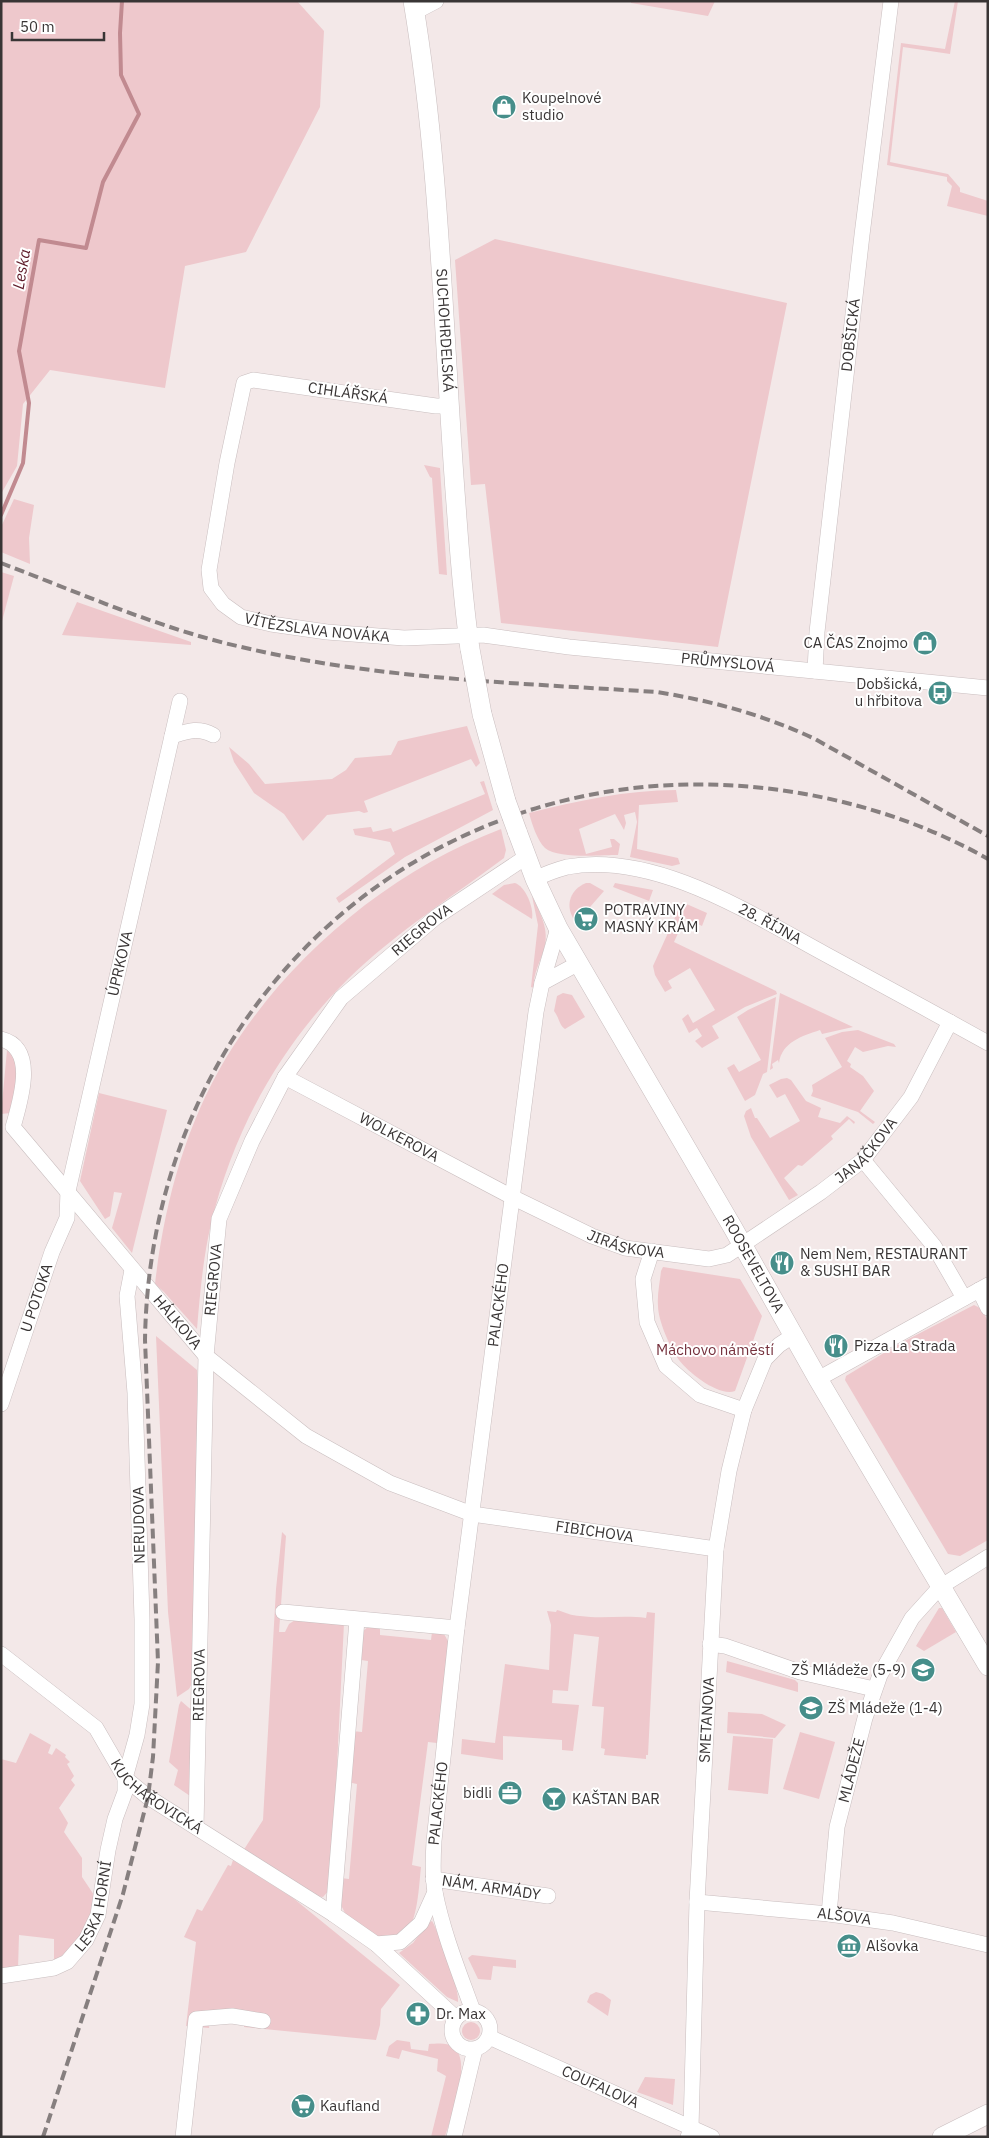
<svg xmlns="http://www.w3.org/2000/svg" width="989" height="2138" font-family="'IBM Plex Sans',sans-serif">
<rect width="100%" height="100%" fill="#f3e8e8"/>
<g fill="#eec8cc">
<polygon points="1,1 297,1 324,31 320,107 246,252 185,266 165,388 50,370 23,404 17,466 1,494"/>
<polygon points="631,1 715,1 708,16 631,3"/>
<polygon points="955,1 958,1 950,54 903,47 890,162 948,174 960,188 960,192 988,201 988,216 947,206 952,186 947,181 947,177 887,165 901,43 945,49"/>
<polygon points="495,239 787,303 718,647 501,623 485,484 471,485 455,260"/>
<polygon points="424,465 440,468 447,575 439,574 432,478 430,477"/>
<polygon points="14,499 34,505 29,538 30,564 1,552 1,527"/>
<polygon points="1,572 14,576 1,625"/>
<polygon points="77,602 191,642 191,645 62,635"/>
<polygon points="467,726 480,763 476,767 471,759 364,801 368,812 364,813 359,811 327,815 303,841 284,814 254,793 234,762 229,747 249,764 265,784 332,779 346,770 355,758 391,755 398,741"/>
<polygon points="484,781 493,810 405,857 339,903 336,898 395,854 390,842 355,835 353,829 371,827 373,832 391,828 393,832 485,794 480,782"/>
<path d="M676,790l2,12 -39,3 -2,44 41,9 2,6 -8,2 -42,-9 7,-35 -2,-10 -11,3 2,8 -2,7 -9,-16 -36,15 7,25 26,-7 -2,-8h4l6,5 -2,11c-17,0 -60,4 -73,-7 -8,-8 -13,-24 -16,-35 48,-12 98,-23 147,-23z"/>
<path d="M501,829l5,21 -2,8c-52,39 -109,75 -156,121 -68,67 -115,152 -137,245 -8,34 -11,70 -14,105l-33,-37 -9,-8c9,-79 30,-158 71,-226 62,-102 164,-187 275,-229z"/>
<path d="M515,883c11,4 19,25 17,36l-40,-25 12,-9z"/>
<path d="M586,883h4l14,8 -14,16 -17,11c-8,-14 -2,-29 13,-35z"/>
<polygon points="615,883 653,890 649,901 613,887"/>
<path d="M532,896c8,17 18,34 12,53 -4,14 -11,24 -10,39l-3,-1 7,-62z"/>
<polygon points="682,902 707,913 702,926 685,918 674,942 776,991 777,994 745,1007 712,1026 719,1038 702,1048 695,1041 702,1036 697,1028 689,1033 682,1019 688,1014 693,1023 715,1010 690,968 668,981 672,988 665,992 655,975 653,966"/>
<path d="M563,993l9,2 13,22 -20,12c-6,-4 -6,-12 -11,-18l3,-15z"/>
<path d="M780,993l73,34 -31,7 -2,-4c-18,6 -38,12 -41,33l-1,-3 -6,4 1,4 -3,2z"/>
<polygon points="776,997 767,1072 763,1074 755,1095 745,1101 727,1068 734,1064 739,1072 761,1060 737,1017 748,1010"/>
<polygon points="858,1030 894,1044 896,1047 888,1046 863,1052 855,1047 847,1061 851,1064 850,1067 863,1076 874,1091 860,1111 875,1122 873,1124 858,1112 811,1096 813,1091 812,1085 842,1067 825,1038 842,1032"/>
<polygon points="7,1050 20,1064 11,1113 1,1114"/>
<polygon points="787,1078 791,1080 806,1101 821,1108 818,1117 840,1123 847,1116 855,1122 854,1124 849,1119 831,1136 833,1139 802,1166 798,1165 784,1178 798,1195 789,1200 751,1137 744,1116 746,1111 751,1108 755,1118 757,1118 770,1138 800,1121 785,1094 777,1098 769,1085 781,1079"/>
<polygon points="99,1093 167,1110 132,1253 112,1228 122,1193 114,1192 110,1216 105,1219 80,1181"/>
<path d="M663,1267l77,12 22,37 -27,75c-16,6 -46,-18 -56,-31 -9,-12 -21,-40 -21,-54 -1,-12 2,-24 3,-35z"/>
<polygon points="974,1305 982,1309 988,1322 988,1540 960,1556 948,1554 845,1380 846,1376 897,1345"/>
<polygon points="156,1336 197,1370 199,1436 195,1678 189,1689 177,1697 168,1612"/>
<polygon points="282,1532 286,1536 279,1632 285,1632 289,1624 295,1620 344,1623 331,1888 323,1897 315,1896 243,1851 263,1820 276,1589"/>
<polygon points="939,1608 942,1608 956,1632 924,1651 916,1646"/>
<path d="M557,1610c7,2 15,6 23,6 22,3 44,-1 66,2l1,-6 8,1 -7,142h-2v4l-42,-4 1,-6 -4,-1 3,-41 -12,-1 7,-69 -25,-3 -6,57 -15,-1 -1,13 27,2 -6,46 -11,-1v-10l-59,-4v24l-42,-6 1,-15 33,4 10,-79 44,6 2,-45 -4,-14 9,1z"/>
<path d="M370,1625h8l2,4v6l51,5 1,-8h11l7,13 -13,98 -9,-1 -16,123 9,2c-2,17 -3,57 -17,67 -6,3 -16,4 -23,6l-35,-25 -7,-14 2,-23 8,1 8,-95 -10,-2 5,-51 10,1 6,-71 -7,-1v-27z"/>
<polygon points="727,1661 795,1680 798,1683 798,1692 726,1672"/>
<polygon points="181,1701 195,1713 193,1798 174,1785 178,1770 169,1762 179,1705"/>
<polygon points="728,1712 762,1714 786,1725 775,1738 727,1733"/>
<polygon points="800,1732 835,1742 819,1799 783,1789"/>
<polygon points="30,1733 51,1745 48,1753 52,1755 56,1748 66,1755 65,1757 70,1762 67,1764 74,1776 71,1780 75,1785 59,1808 68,1823 64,1832 82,1858 82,1877 96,1898 86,1941 54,1966 54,1939 19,1935 18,1969 1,1970 1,1759 16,1763"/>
<polygon points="733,1736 773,1739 768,1794 728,1790"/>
<polygon points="233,1860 293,1898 400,1985 381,2009 380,2025 376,2040 244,2027 244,2023 210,2020 209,2028 186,2026 196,1942 184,1937 197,1909 202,1911 228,1865 231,1866"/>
<path d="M432,1921c6,9 29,72 26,81l-11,-5 -48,-44 14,-10 15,-20z"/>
<polygon points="472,1955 516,1960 516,1968 493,1966 491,1980 478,1979 468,1958"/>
<polygon points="596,1992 603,1994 611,2000 608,2016 587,2002 590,1995"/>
<circle cx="471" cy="2031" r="9"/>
<path d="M397,2040l13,2 1,7 17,2 1,-7c7,0 18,-2 24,3 20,13 -2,70 -8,90h-14l15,-61 -9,-5 1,-12 -36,-9 -3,9 -13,-3 3,-10z"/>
<polygon points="645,2077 675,2079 673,2105 637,2092"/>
</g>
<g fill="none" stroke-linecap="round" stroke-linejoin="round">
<polyline stroke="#c18a90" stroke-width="4" points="1,515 23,463 29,403 19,351 39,240 86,248 103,182 139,114 121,75 120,33 122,1"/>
<defs>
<g id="minor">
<polyline points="415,12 436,1"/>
<path id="s1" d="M449,406h-13l-183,-26 -9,3 -17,80 -18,107 2,18 12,16 18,13 30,7 56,8 77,6 79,-3 86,12 419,41"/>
<path id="s2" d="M815,671l2,-39 45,-397 29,-234"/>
<path d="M172,736c16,-5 26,-9 41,-1"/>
<path id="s3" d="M535,879c10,-5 21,-9 32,-12 88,-16 184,47 258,87 54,29 109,59 163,89"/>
<polyline points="542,983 579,963"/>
<path id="s4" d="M1,1039c37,9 19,63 12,88l193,229 100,80 84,47 82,31 244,35"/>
<path id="s5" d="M285,1077l229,121 78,38 33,12 84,11 18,-4 94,-63 42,-32 48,-63 39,-75"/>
<polyline points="863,1160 934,1246 964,1298"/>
<polyline points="652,1251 643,1279 647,1322 666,1366 700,1395 744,1410"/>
<polyline points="979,1290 988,1308"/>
<polyline points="818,1379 988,1285"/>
<path id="s6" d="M1,1404l51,-152 15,-34 1,-27 112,-490"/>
<polyline points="283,1612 457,1628"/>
<polyline points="710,1644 725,1646 800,1672 874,1689"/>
<path id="s7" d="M1,1654l95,74 29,50 23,19 185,117 43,30 80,74"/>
<path id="s8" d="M196,1827l10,-471 13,-137 33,-78 33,-64 56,-79 95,-81 90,-60"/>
<path id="s9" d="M433,1879l115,17"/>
<path id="s10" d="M697,1902l132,12 64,9 95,22"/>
<polyline points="333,1914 357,1620"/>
<path id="s11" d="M829,1914l8,-87 28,-109 15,-43 32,-57 28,-31 48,-30"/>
<polyline points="376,1944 400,1942 421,1923 435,1892"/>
<path id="s12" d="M1,1976l53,-8 13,-6 19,-22 12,-25 10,-65 7,-31 10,-27v-14l12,-43 5,-31v-85l-7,-226 -8,-97 5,-26"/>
<circle cx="471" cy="2030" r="19"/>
<path id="s13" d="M473,2011c-14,-39 -30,-78 -38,-119 -3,-17 -2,-34 -1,-51l23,-213 79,-616 6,-29 16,-55"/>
<path id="s14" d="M489,2037l223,100"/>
<polyline points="183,2137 196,2019 232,2016 263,2021"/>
<polyline points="454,2137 475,2049"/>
<path id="s15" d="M688,2137l3,-9 6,-226 19,-353 13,-78 15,-61 21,-51 14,-14 15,-10"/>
</g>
<g id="major">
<path id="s16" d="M413,1c27,162 30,327 42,490 4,52 7,105 15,158"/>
<polyline points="482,714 506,801"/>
<path id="s17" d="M517,831l18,48 23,49 175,300 85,151 170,287"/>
<polyline points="942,2137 988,2114"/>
</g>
</defs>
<use href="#minor" stroke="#c9bebf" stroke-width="16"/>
<use href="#major" stroke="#c9bebf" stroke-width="20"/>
<use href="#minor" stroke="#fff" stroke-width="15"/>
<use href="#major" stroke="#fff" stroke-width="19"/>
<g stroke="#867f7f" stroke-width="4" stroke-dasharray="10 5" stroke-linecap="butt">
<path d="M1,563c76,29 158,65 236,83 137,33 280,37 420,46 56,9 107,23 158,47l173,97"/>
<path d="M43,2137l80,-243 25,-97 5,-40 5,-95 -13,-322c5,-337 283,-589 619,-552 79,9 155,32 224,71"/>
</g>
<defs>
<g id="major-bridge">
<polyline points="470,649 482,714"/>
<polyline points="506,801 517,831"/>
</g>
</defs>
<use href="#major-bridge" stroke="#c9bebf" stroke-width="20" stroke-linecap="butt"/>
<use href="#major-bridge" stroke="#fff" stroke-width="19"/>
</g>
<defs>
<symbol id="shop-disc" viewBox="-11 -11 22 22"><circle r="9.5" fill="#468e8a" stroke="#fff"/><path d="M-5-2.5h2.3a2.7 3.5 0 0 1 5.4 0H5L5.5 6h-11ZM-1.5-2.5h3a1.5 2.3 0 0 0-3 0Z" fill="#fff"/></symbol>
<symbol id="bus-disc" viewBox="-11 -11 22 22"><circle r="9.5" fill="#468e8a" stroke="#fff"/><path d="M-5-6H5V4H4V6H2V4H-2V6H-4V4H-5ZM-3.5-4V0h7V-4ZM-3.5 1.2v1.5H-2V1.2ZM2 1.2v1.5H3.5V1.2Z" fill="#fff"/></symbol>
<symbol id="supermarket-disc" viewBox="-11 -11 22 22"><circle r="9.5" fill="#468e8a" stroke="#fff"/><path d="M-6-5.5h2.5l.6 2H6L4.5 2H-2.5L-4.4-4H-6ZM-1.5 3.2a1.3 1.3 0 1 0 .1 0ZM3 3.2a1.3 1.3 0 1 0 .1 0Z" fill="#fff"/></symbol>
<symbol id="restaurant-disc" viewBox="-11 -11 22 22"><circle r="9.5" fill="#468e8a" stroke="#fff"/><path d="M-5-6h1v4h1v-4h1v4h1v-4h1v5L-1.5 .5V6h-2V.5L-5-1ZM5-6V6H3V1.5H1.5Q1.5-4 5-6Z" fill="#fff"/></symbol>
<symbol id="school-disc" viewBox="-11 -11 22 22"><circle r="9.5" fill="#468e8a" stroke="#fff"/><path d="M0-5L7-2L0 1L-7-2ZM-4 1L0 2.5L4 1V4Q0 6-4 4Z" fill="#fff"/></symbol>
<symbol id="office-disc" viewBox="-11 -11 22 22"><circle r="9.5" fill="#468e8a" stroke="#fff"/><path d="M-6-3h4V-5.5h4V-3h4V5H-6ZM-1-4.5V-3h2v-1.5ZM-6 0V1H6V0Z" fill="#fff"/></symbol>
<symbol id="bar-disc" viewBox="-11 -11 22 22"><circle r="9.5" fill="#468e8a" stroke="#fff"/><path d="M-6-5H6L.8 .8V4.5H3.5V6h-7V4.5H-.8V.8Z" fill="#fff"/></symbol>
<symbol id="museum-disc" viewBox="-11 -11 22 22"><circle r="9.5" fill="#468e8a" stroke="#fff"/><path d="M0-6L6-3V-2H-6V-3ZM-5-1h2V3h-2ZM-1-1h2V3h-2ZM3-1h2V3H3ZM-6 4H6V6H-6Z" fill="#fff"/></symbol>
<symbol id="pharmacy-disc" viewBox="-11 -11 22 22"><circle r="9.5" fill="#468e8a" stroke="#fff"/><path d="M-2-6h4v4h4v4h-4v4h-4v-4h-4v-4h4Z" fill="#fff"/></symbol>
</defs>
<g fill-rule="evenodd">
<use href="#shop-disc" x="490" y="93" width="28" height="28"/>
<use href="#shop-disc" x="911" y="629" width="28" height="28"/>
<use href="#bus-disc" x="926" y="679" width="28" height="28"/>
<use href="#supermarket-disc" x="572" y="905" width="28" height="28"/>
<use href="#restaurant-disc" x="768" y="1249" width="28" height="28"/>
<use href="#restaurant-disc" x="822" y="1332" width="28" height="28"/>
<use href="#school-disc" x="909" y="1656" width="28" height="28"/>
<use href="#school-disc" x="797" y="1694" width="28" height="28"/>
<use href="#office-disc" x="496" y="1779" width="28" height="28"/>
<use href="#bar-disc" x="540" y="1785" width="28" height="28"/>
<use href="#museum-disc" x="835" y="1932" width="28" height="28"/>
<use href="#pharmacy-disc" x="404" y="2000" width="28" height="28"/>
<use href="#supermarket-disc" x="289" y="2092" width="28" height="28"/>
</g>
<g text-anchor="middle" stroke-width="4" stroke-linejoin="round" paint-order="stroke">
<g font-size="15" fill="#393535" stroke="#fff" text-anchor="start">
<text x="522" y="103">Koupelnové<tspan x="522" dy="17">studio</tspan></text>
<text x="908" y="648" text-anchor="end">CA ČAS Znojmo</text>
<text x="922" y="689" text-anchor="end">Dobšická,<tspan x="922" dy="17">u hřbitova</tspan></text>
<text x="604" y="915">POTRAVINY<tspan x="604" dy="17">MASNÝ KRÁM</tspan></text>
<text x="800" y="1259">Nem Nem, RESTAURANT<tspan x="800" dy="17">&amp; SUSHI BAR</tspan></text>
<text x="854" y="1351">Pizza La Strada</text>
<text x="906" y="1675" text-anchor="end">ZŠ Mládeže (5-9)</text>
<text x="828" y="1713">ZŠ Mládeže (1-4)</text>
<text x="492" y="1798" text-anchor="end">bidli</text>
<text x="572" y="1804">KAŠTAN BAR</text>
<text x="866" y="1951">Alšovka</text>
<text x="436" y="2019">Dr. Max</text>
<text x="320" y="2111">Kaufland</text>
</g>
<g font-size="15" fill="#393535" stroke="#fff">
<text dy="5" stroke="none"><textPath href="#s16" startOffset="331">SUCHOHRDELSKÁ</textPath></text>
<text dy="5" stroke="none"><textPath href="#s2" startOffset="338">DOBŠICKÁ</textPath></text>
<text transform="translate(348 393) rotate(8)" y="5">CIHLÁŘSKÁ</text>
<text dy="5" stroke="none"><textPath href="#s1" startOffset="535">VÍTĚZSLAVA NOVÁKA</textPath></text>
<text dy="5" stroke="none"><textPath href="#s1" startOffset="948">PRŮMYSLOVÁ</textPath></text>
<text dy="5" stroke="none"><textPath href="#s3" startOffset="249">28. ŘÍJNA</textPath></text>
<text dy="5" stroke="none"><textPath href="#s8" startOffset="968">RIEGROVA</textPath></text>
<text dy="5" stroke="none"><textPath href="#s6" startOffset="458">ÚPRKOVA</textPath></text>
<text dy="5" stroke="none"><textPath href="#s5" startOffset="129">WOLKEROVA</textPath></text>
<text dy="5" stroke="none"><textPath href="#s5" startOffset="659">JANÁČKOVA</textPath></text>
<text dy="5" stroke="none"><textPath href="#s5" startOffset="381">JIRÁSKOVA</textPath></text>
<text dy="5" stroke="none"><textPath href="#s17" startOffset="494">ROOSEVELTOVA</textPath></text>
<text dy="5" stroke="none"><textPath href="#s8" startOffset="548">RIEGROVA</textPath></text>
<text dy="5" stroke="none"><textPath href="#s6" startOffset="112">U POTOKA</textPath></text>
<text dy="5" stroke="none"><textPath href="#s13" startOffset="716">PALACKÉHO</textPath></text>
<text dy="5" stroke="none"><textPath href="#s4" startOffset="355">HÁLKOVA</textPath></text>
<text transform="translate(139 1525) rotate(-91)" y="5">NERUDOVA</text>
<text dy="5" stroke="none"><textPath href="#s4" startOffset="835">FIBICHOVA</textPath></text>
<text dy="5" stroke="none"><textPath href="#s8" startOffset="142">RIEGROVA</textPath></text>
<text dy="5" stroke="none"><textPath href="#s15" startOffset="418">SMETANOVA</textPath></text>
<text dy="5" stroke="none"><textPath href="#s11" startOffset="146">MLÁDEŽE</textPath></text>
<text dy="5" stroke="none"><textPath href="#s7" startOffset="214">KUCHAŘOVICKÁ</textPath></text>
<text dy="5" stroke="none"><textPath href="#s13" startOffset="214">PALACKÉHO</textPath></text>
<text dy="5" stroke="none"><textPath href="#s9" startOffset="59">NÁM. ARMÁDY</textPath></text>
<text dy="5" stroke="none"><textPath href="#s12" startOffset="132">LESKA HORNÍ</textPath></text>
<text dy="5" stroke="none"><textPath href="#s10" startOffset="148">ALŠOVA</textPath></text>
<text dy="5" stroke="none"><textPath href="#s14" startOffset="122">COUFALOVA</textPath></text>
</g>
<g font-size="15" fill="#75313d" stroke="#fff">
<text x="715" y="1355">Máchovo náměstí</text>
</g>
<g font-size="16" font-style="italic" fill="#5d1a28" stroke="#fff">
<text transform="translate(21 269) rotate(-80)" y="6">Leska</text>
</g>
</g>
<rect width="989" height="2138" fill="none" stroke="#393535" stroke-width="5"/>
<path d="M12 32v8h92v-8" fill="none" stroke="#393535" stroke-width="2.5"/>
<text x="20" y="32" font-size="15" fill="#393535" stroke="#ffffff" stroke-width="4" paint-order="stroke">50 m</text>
</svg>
